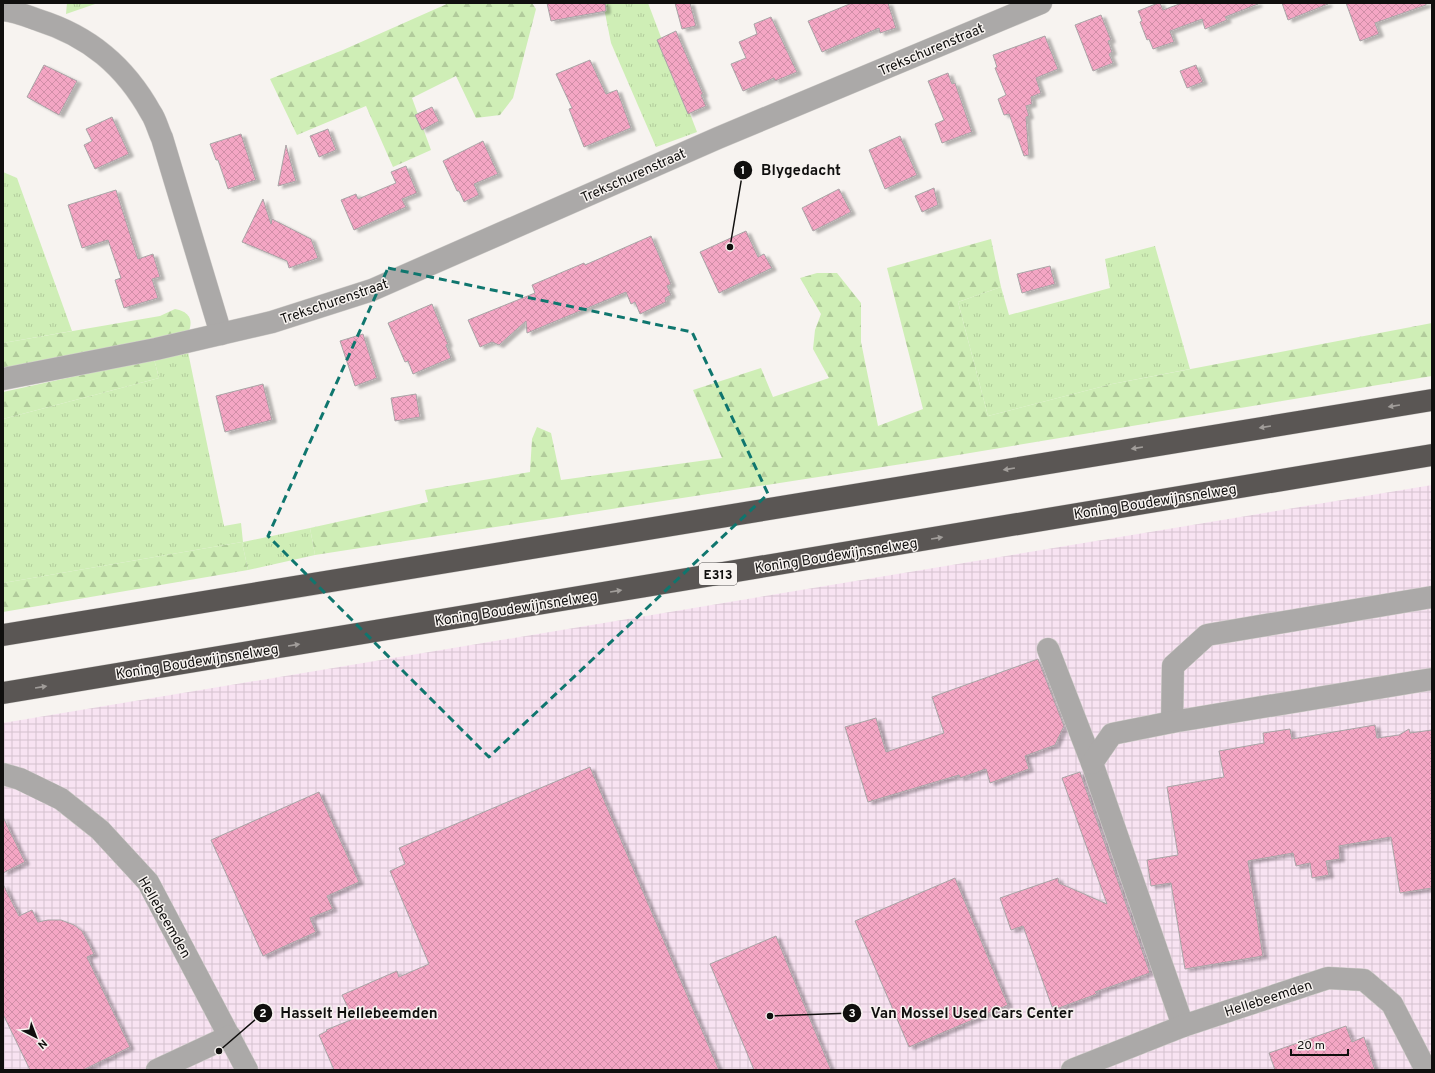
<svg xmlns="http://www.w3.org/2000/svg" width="1435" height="1073" font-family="Overpass,sans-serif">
<defs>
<pattern id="industrial-grid" width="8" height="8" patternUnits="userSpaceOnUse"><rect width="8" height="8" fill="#f8e3f2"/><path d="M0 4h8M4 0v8" fill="none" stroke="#d4c2ce"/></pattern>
<pattern id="grass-tufts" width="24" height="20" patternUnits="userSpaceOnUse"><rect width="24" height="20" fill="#cfeeb6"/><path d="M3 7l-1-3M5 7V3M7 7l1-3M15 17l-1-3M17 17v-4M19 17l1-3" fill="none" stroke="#b1cb9b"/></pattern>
<pattern id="forest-firs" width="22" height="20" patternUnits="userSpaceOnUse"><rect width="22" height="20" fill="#cfeeb6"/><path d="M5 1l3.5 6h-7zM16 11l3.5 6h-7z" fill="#b1cb9b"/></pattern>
<pattern id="building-cross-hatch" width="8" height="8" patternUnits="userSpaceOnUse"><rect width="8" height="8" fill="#f4a6c4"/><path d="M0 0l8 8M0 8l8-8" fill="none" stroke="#d08ea7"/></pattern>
<filter id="shadow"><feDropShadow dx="4.5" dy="2.5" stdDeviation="1" flood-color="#0004"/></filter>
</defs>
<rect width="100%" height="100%" fill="#f7f3f0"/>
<polygon fill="url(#industrial-grid)" points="1432,485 1432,1070 3,1070 3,723"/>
<g fill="url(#grass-tufts)">
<polygon points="67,3 98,3 66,14"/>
<polygon points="603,3 648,3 697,132 656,147 611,43"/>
<polygon points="3,172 17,178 72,331 3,343"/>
<polygon points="1155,246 1190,369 1112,384 988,416 958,302 1001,287 1009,315 1110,288 1105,259"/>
<polygon points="188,352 224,526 241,523 243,542 310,528 315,555 248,570 242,542 3,583 3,419 159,378 154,359"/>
</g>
<g fill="url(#forest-firs)">
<polygon points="449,3 532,3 536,9 513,98 500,115 476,118 456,76 412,98 431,150 393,167 366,106 297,135 270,79 343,50"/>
<polygon points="991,239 1001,287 958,302 988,416 1112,384 1432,323 1432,376 934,459 315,555 310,528 428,502 425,490 530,472 532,439 537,427 551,433 561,480 722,458 693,390 761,368 773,397 829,378 813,349 815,330 821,314 800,278 817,273 837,273 861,303 861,342 878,426 923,409 887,268"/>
<path d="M175,309c12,2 19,9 14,22l-186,39v-27l157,-27z"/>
<polygon points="154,359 159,378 3,419 3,392"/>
<polygon points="242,542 248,570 3,612 3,583"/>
</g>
<g fill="url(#building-cross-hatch)" stroke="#a9a4a6" filter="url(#shadow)">
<polygon points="547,3 605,3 606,11 551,21"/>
<polygon points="675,3 690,3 696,26 682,29"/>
<polygon points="852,3 888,3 896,28 880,33 879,28 822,52 808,21"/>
<polygon points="1158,3 1160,3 1163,10 1182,3 1257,3 1258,4 1225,17 1227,20 1205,29 1202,19 1170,31 1174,42 1153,49 1149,39 1147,40 1140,22 1142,21 1138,11"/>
<polygon points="1282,3 1327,3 1328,4 1288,20"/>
<polygon points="1346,3 1426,3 1426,5 1375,23 1379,34 1360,41"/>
<polygon points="1101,15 1111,40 1108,41 1112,52 1109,54 1113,63 1093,71 1075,25"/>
<polygon points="771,17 797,72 775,81 774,78 743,91 731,64 746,58 739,42 757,34 754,24"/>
<polygon points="676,31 703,94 701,95 706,106 688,114 657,40"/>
<polygon points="1045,36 1058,69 1036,78 1041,93 1031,97 1032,104 1026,106 1029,116 1026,117 1029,155 1024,156 1009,114 1004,115 998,99 1006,95 995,68 997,67 993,55"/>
<polygon points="590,60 606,94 617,90 631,128 584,147 569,109 572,108 556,74"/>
<polygon points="44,65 77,81 59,115 27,97"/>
<polygon points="1196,65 1203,82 1187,88 1180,71"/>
<polygon points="948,73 952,84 955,83 972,132 942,143 935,124 944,120 928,81"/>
<polygon points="432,107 439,121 422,130 415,115"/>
<polygon points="112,117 129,154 95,169 84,145 92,141 86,129"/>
<polygon points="328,129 336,150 319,157 310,136"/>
<polygon points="241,134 256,180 228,189 218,160 216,160 210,144"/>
<polygon points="900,136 917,175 885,189 869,150"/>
<polygon points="483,141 498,174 474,184 479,195 464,202 459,191 457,191 443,161"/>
<polygon points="286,145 296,181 278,186"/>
<polygon points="406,166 417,193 402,199 406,207 354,230 341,200 356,194 358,199 396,183 391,172"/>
<polygon points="934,188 938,205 922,212 915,196"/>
<polygon points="839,189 851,212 813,231 802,208"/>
<polygon points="116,190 138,259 153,254 160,277 152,279 158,298 124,308 115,280 121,278 108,240 82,248 68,205"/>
<polygon points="263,199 271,224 272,219 311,239 318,258 289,268 287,261 242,242"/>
<polygon points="746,231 758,257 764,254 772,268 719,293 700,252"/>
<polygon points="651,236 671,284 667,286 671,295 665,298 666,302 640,314 635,302 631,304 626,292 527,333 526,321 499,345 492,342 480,347 468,320 535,293 532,285 584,263 585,265"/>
<polygon points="1050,266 1055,284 1022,293 1017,274"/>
<polygon points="432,304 448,344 446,345 451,358 413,374 408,361 405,362 388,323"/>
<polygon points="363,334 377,378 355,386 340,341"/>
<polygon points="263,384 272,420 225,432 216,396"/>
<polygon points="416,394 420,417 395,421 391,398"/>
<polygon points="1038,659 1064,726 1055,745 1025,756 1029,769 990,783 986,769 960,778 959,775 868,802 845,727 876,718 886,752 944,733 932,697"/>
<polygon points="1375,725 1377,738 1399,735 1409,729 1410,733 1432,730 1432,888 1400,893 1391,837 1339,846 1340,859 1326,861 1329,875 1312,878 1310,863 1296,866 1293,853 1248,861 1263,956 1185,969 1171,883 1151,886 1147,860 1178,855 1167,787 1224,777 1219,751 1264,743 1263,733 1290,729 1292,739"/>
<polygon points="590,767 719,1070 334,1070 319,1035 327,1031 326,1030 353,1019 342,995 397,971 399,977 429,964 390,871 405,864 399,848"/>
<polygon points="1080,772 1150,973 1095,992 1097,994 1056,1009 1055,1006 1052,1007 1023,926 1011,930 1000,898 1058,878 1059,883 1107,904 1062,778"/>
<polygon points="319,792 359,882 327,896 333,909 310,918 316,932 263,956 211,840"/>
<polygon points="3,817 25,862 3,873"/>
<polygon points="955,878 1008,1005 909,1047 855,921"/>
<polygon points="3,884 19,916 32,910 38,922 48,920 61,920 74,925 82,931 94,954 87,957 130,1047 83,1070 30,1070 3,1014"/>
<polygon points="776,936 831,1070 754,1070 710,964"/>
<polygon points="1346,1026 1352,1042 1364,1037 1375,1070 1275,1070 1269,1053"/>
</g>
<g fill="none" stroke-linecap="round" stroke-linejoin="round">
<defs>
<g id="minor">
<path d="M3,10c12,1 24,6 35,10 51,16 87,46 113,93 5,7 7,17 11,25l59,196"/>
<polyline points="3,379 156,349 272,322 372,290 718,138 1041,3"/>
<polyline points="1048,649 1092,763 1183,1026"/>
<polyline points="1172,722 1173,666 1207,635 1432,597"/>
<polyline points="1092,763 1112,734 1172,722 1432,679"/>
<polyline points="3,774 20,779 61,799 100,830 148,882 247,1070"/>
<polyline points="157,1070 230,1036"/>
<polyline points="1072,1070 1183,1026 1328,978 1364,980 1392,1004 1426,1070"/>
</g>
<g id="highway">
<polyline points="3,635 1432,400"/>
<polyline points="3,693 1432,455"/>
</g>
</defs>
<use href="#minor" stroke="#d2cfcc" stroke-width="23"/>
<use href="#highway" stroke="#d2cfcc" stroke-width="23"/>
<use href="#minor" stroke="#aba9a8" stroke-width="22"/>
<use href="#highway" stroke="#5a5654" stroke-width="22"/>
</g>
<defs><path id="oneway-solid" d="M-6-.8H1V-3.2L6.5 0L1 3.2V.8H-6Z"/></defs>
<g fill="#a19d9a">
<use href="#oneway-solid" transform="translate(1394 406) rotate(171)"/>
<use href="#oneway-solid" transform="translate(1265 427) rotate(171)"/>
<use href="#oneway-solid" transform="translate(1137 448) rotate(171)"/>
<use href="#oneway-solid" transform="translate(1009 469) rotate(171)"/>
<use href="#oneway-solid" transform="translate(937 538) rotate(-9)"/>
<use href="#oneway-solid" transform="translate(616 591) rotate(-9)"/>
<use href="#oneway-solid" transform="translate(294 645) rotate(-9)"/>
<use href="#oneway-solid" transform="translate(41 687) rotate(-9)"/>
</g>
<path fill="none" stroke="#0f766e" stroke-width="3" stroke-dasharray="8 5" stroke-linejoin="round" d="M388,268l304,64 76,162 -279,263 -221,-221z"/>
<g text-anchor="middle" stroke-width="3" stroke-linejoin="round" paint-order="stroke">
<rect fill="#f7f3f0" stroke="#555352" stroke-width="1" x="699" y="563" width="38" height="22" rx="3"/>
<g font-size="13" font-weight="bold" fill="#100f0e">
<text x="718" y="579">E313</text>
</g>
<g font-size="14" fill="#100f0e" stroke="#f7f3f0">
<text transform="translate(931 49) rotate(-23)" y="5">Trekschurenstraat</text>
<text transform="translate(633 175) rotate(-24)" y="5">Trekschurenstraat</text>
<text transform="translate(334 301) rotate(-19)" y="5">Trekschurenstraat</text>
<text transform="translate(1155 501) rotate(-9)" y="5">Koning Boudewijnsnelweg</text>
<text transform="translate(836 555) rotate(-9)" y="5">Koning Boudewijnsnelweg</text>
<text transform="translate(516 608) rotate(-9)" y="5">Koning Boudewijnsnelweg</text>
<text transform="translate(197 661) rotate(-9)" y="5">Koning Boudewijnsnelweg</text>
<text transform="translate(165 917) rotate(60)" y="5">Hellebeemden</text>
<text transform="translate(1268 998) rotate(-18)" y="5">Hellebeemden</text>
</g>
</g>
<path fill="none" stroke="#100f0e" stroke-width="1.5" d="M730 247L743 170M219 1051L263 1013M770 1016L852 1013"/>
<g fill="#100f0e" stroke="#f7f3f0" stroke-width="1.5">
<circle cx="730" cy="247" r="4"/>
<circle cx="219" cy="1051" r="4"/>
<circle cx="770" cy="1016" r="4"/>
<circle cx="743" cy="170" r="10"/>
<circle cx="263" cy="1013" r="10"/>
<circle cx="852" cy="1013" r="10"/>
</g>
<g font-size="12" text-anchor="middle" font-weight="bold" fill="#fff">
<text x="743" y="174">1</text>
<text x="263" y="1017">2</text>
<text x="852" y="1017">3</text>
</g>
<g font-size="15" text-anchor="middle" font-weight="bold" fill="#100f0e" stroke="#f7f3f0" stroke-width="3" stroke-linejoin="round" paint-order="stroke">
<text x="801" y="175">Blygedacht</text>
<text x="359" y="1018">Hasselt Hellebeemden</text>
<text x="972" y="1018">Van Mossel Used Cars Center</text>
</g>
<rect width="1435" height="1073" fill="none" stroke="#100f0e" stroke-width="8"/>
<g transform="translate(36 1037) rotate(138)" stroke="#f7f3f0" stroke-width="3" paint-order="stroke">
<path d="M0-3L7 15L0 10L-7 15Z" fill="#100f0e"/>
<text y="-6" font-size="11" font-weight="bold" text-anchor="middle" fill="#100f0e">N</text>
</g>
<path d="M1291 1049v6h57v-6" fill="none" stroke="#100f0e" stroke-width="2"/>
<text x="1297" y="1049" font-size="12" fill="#100f0e" stroke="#f7f3f0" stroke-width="3" paint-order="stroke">20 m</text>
</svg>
